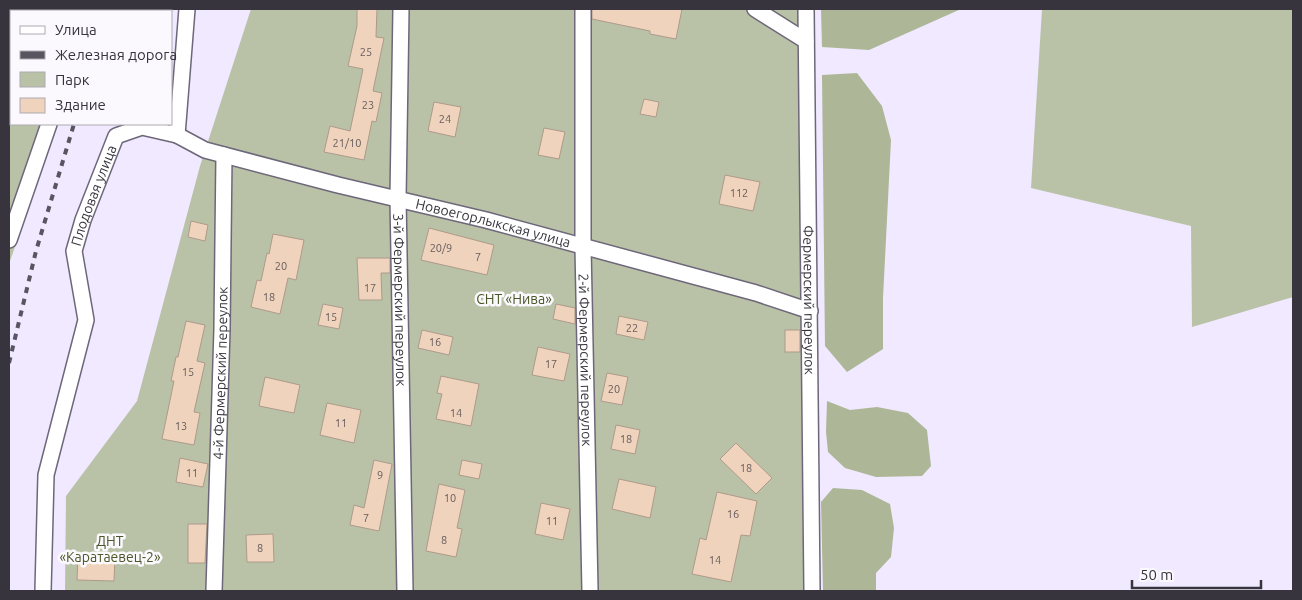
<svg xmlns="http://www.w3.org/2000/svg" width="1302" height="600" font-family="Ubuntu,sans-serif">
<rect width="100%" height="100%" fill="#f0e9ff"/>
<g fill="#b9c2a7">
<polygon points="9,9 98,9 97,11 11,11 11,124 58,124 9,264"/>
<polygon points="251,9 805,9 812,591 65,591 66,496 137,401 200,166"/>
<polygon points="1042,9 1293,9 1293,297 1192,327 1191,226 1031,188"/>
</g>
<g fill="#adb697">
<polygon points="821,9 961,9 869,50 822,47"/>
<polygon points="857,73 882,106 891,140 883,298 883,349 847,372 825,346 822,75"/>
<polygon points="827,401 850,410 877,407 908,413 927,430 931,466 922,476 876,477 845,468 828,452 826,432"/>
<polygon points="833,488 862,490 890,504 894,528 891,557 876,573 876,591 823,591 821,502"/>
</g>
<g fill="#f0d3bc" stroke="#ad9a8b">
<polygon points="357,9 377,9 376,37 384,38 373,91 382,93 376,122 372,121 364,160 324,152 330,126 350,131 363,69 348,66 357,26"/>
<polygon points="592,9 682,9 676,39 650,34 650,31 592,19"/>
<polygon points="644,99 659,102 656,117 640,114"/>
<polygon points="434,102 461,107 455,137 428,131"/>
<polygon points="544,128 565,132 559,159 538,155"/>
<polygon points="725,175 760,182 753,211 719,204"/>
<polygon points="191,221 208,225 205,241 188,237"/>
<polygon points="429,228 494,245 487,275 421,260"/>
<polygon points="273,234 304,240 296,280 288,278 280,314 251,307 257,280 261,281 267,253 269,254"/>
<polygon points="357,258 390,258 390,273 381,273 382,300 359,300"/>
<polygon points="323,304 343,308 339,329 318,325"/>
<polygon points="556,304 575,308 575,324 553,319"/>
<polygon points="619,316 648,322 644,340 616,334"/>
<polygon points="186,321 205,325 197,361 205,363 194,412 200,413 194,445 162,439 174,381 171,381 176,357 178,357"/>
<polygon points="422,330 453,337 449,355 418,348"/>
<rect x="785" y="330" width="15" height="22"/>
<polygon points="538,347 570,354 564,381 532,375"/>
<polygon points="607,373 628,377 622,405 601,401"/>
<polygon points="441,376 479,384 471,426 436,419 442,394 437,393"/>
<polygon points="265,377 300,385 294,413 259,406"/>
<polygon points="327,403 361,410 354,443 320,435"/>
<polygon points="616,425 640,430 635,454 611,449"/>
<polygon points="736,443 772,478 756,494 720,459"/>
<polygon points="180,458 208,464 203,487 176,482"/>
<polygon points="374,460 392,464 379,531 350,525 354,505 364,508"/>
<polygon points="462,460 482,464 479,479 459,475"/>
<polygon points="619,479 656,487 650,518 612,509"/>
<polygon points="439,484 465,490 457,528 462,529 456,557 426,551"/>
<polygon points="717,492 757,501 750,536 741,535 731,582 692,574 700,538 706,540"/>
<polygon points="541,503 570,509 563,540 535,534"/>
<polygon points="188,524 207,524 205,563 188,563"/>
<polygon points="273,534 274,562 247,562 246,535"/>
<polygon points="78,554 115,555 114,581 77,580"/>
</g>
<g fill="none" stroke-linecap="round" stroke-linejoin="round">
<defs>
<g id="street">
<path id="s1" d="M401,9l-3,189 7,393"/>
<path id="s2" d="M583,9v238l7,344"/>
<polyline points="755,9 806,41"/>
<path id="s3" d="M806,9l6,582"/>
<polyline points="88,11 89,9"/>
<path id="s4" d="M177,135l28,15 133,35 148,35 270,73 54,18"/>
<polyline points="9,240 49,124"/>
<path id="s5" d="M43,591l3,-116 40,-155 -12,-69 9,-31 33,-84 26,-9 35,8 10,-126"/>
<path id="s6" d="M214,591l8,-262 2,-174"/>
</g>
</defs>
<use href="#street" stroke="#6e677a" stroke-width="18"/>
<use href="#street" stroke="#fff" stroke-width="15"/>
<g stroke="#585460" stroke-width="4" stroke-dasharray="6 6" stroke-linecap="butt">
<polyline points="113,11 114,9"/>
<polyline points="9,363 36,251 74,124"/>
</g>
</g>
<g text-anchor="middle" stroke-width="5" stroke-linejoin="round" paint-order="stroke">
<g font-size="11" fill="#655c5d">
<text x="366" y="56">25</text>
<text x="368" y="109">23</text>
<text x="445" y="123">24</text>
<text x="347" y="147">21/10</text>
<text x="739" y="197">112</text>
<text x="441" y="252">20/9</text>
<text x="478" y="261">7</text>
<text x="281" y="270">20</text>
<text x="370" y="292">17</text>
<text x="269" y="301">18</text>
<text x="331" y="321">15</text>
<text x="632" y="332">22</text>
<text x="435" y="346">16</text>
<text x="551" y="368">17</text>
<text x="188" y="376">15</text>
<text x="614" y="393">20</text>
<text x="456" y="417">14</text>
<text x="341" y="427">11</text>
<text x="181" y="430">13</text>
<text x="626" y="443">18</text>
<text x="746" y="472">18</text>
<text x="192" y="477">11</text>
<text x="380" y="479">9</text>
<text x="450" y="502">10</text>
<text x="733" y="518">16</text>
<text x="366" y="522">7</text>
<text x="552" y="525">11</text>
<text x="444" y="544">8</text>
<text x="260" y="552">8</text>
<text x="715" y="564">14</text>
</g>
<g font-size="14" fill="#37343d" stroke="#fbf9fe">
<text dy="5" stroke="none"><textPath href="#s5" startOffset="405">Плодовая улица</textPath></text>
<text dy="5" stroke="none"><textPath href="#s4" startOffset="329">Новоегорлыкская улица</textPath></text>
<text dy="5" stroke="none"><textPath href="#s1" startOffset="291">3-й Фермерский переулок</textPath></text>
<text dy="5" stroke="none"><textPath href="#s3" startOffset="291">Фермерский переулок</textPath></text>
<text dy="5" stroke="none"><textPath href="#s2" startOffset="351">2-й Фермерский переулок</textPath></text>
<text dy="5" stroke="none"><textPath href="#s6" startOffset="218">4-й Фермерский переулок</textPath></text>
</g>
<g font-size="14" fill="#4a5726" stroke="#fbf9fe">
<text x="514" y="304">СНТ «Нива»</text>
<text x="110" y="546">ДНТ<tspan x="110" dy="16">«Каратаевец-2»</tspan></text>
</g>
</g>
<rect width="1302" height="600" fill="none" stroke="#37343d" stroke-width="20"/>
<rect x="10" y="10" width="162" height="115" fill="#fbf9fe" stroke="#adaab1"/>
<rect x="20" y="26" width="25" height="8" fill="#ffffff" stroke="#adaab1"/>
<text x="55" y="35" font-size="15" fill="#37343d">Улица</text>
<rect x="20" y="51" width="25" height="8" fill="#585460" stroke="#adaab1"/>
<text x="55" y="60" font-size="15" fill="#37343d">Железная дорога</text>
<rect x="20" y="72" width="25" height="15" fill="#b9c2a7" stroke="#adaab1"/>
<text x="55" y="85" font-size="15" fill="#37343d">Парк</text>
<rect x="20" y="98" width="25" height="15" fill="#f0d3bc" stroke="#adaab1"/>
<text x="55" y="110" font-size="15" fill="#37343d">Здание</text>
<path d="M1132 580v8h129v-8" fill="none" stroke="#37343d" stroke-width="2.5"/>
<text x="1140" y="580" font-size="15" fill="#37343d" stroke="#fbf9fe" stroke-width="4" paint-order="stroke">50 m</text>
</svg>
